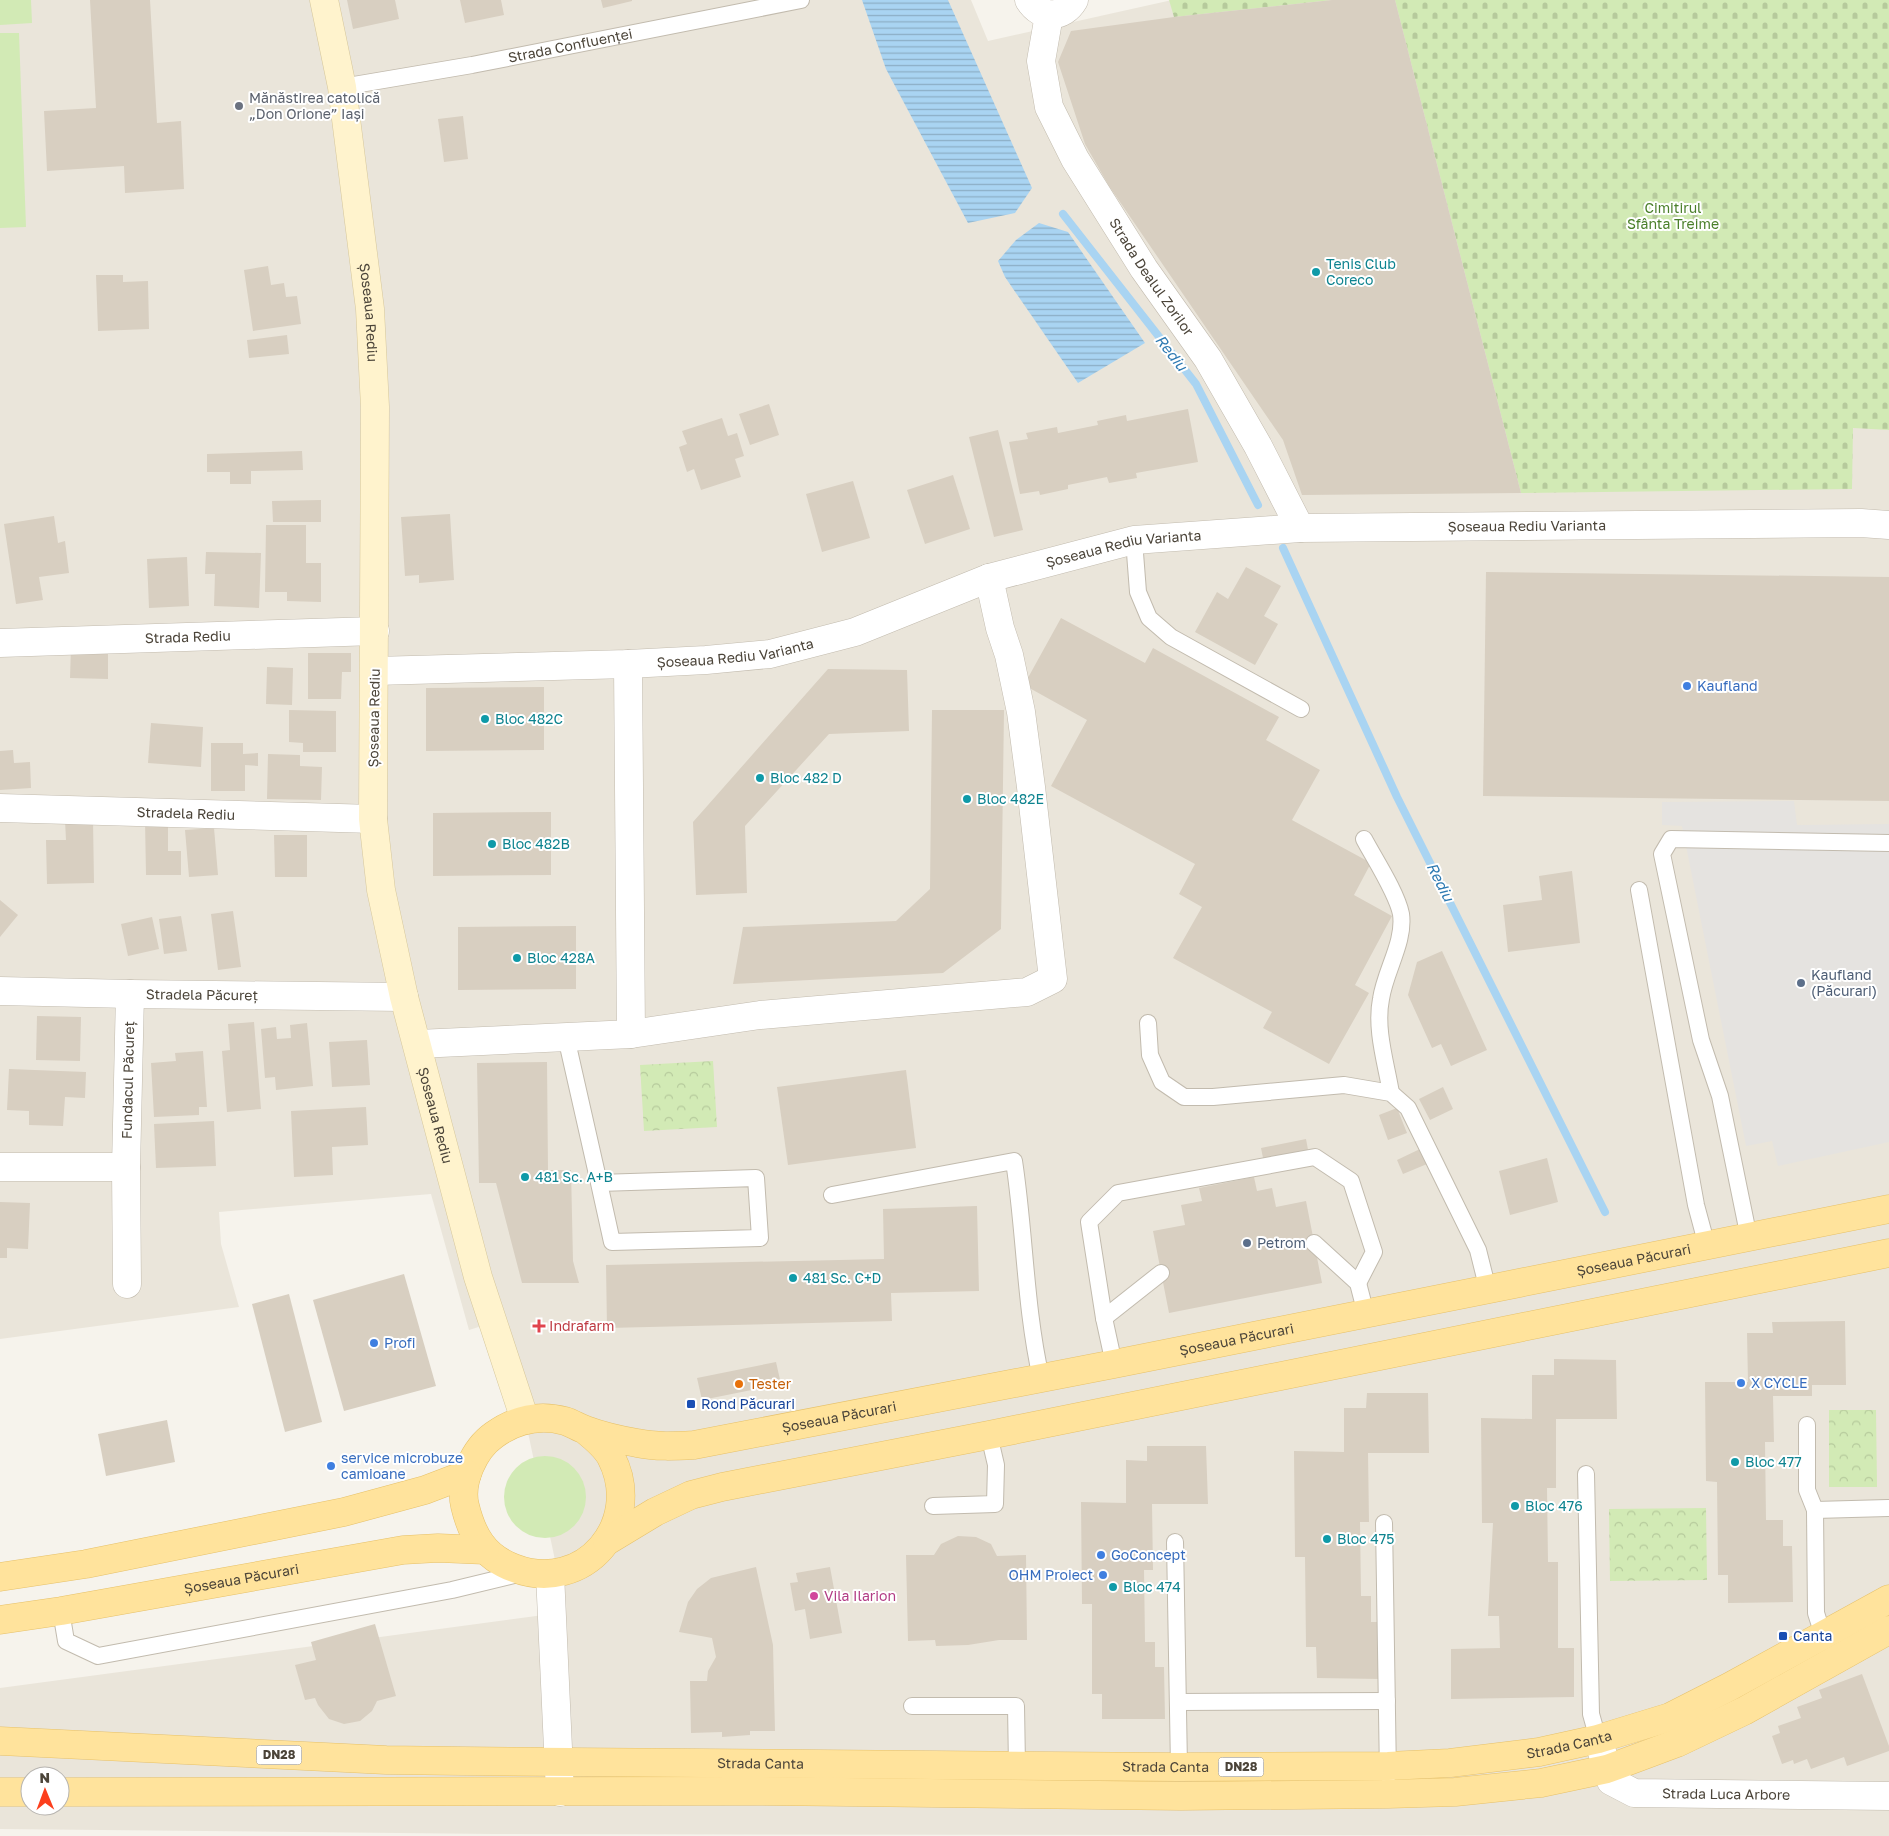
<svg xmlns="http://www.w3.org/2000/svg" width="1889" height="1836" font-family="'Golos Text',sans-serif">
<defs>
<pattern id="forest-crowns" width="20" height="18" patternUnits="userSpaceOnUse" patternTransform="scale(1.25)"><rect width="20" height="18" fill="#d2eab5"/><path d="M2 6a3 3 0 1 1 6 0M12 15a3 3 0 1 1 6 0" fill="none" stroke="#b6ca9c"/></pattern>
<pattern id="cemetery-stones" width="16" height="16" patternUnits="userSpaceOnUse" patternTransform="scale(1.25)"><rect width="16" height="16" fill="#d2eab5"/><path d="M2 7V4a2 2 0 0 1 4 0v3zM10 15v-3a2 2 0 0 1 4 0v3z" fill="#b6ca9c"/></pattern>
<pattern id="water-rules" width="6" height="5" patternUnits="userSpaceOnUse" patternTransform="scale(1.25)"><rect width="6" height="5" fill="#a9d4f2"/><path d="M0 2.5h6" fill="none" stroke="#8caec5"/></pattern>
</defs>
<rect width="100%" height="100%" fill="#f6f3ec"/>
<path fill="#eae5da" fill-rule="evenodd" d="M0,0h971l17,41 184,-41h717v1836l-1395,-2 -494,-5v-141l566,-76 -62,-293 -35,11 -38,-136 -212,18 2,32 18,63 -239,32zM30,1776h30v30h-30z"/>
<g fill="#d2eab5">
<polygon points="0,0 31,0 32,23 0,25"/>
<polygon points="0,33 19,33 26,227 0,228"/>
<circle cx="545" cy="1497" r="41"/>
</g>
<g fill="url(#forest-crowns)">
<polygon points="713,1061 717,1127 644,1131 640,1065"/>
<polygon points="1829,1410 1876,1410 1877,1487 1829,1487"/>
<polygon points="1706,1508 1707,1580 1610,1581 1609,1509"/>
</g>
<g fill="url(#cemetery-stones)">
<polygon points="1169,0 1332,0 1174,17"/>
<polygon points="1395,0 1889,0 1889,430 1853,428 1852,489 1521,493"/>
</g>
<polygon fill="#e5e3e0" points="1794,801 1797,825 1889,824 1889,1142 1778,1166 1772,1141 1746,1146 1682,826 1662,825 1662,802"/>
<g fill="url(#water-rules)">
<polygon points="862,0 948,0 1032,188 1015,213 968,223 886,69"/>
<polygon points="1039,223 1068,232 1145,343 1078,383 1005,277 998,261 1016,240"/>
</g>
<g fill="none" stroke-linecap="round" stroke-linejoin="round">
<g stroke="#a9d4f2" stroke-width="8">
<polyline points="1063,214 1196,384 1258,505"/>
<polyline points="1283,548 1397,797 1605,1212"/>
</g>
</g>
<g fill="#d8cfc1">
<polygon points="90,0 150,0 157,123 181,121 184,189 125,193 124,166 47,171 44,111 96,108"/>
<polygon points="347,0 395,0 399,19 353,29"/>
<polygon points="460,0 501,0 504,15 465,23"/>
<polygon points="601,0 632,0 632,1 603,8"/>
<polygon points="1332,0 1395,0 1521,493 1302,495 1283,440 1109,186 1085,144 1058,62 1071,31 1174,17"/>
<polygon points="463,116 468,159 444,162 438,119"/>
<polygon points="268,266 271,285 284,283 286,297 297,296 301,324 253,331 244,270"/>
<polygon points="96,275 123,275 123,282 148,281 149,329 98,331"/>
<polygon points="287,335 289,354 249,358 247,340"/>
<polygon points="769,404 779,435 750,445 739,414"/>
<polygon points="1188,409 1198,462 1136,473 1137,478 1109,483 1107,477 1068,485 1068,489 1040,495 1039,491 1020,494 1009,442 1028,439 1026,433 1057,427 1058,433 1098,425 1097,421 1126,415 1127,421"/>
<polygon points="722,418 728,436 737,433 744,456 735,459 741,477 701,490 694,469 687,472 679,447 687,444 682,431"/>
<polygon points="998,430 1023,530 994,537 969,437"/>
<polygon points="302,451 303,470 251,471 251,484 230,484 230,472 207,472 207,454"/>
<polygon points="953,475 970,529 925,544 907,490"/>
<polygon points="853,481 870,538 822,552 806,494"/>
<polygon points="321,500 321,522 273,522 272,501"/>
<polygon points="450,514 454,580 419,583 419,575 405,576 401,517"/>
<polygon points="54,516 58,543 65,541 69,573 39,577 43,600 16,604 4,524"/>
<polygon points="266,525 306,525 306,563 321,563 321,602 287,601 287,592 265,592"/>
<polygon points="206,552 261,553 259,608 214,606 215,574 205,574"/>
<polygon points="187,557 189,606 149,608 147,559"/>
<polygon points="1246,567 1281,586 1264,616 1278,624 1255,665 1195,632 1217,592 1228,599"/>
<polygon points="1486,572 1889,577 1889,801 1483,796"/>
<polygon points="1061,618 1145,663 1153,648 1279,717 1266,740 1320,770 1292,820 1371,863 1354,895 1392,916 1355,985 1369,993 1329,1064 1263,1028 1272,1012 1173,958 1202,907 1179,894 1195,864 1051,786 1087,720 1024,685"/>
<polygon points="71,646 108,647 108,679 70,678"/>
<polygon points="308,653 351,653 351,672 342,672 341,699 308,699"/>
<polygon points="267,667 293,668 292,705 266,704"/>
<polygon points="828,669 907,670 909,731 829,734 745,826 747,893 696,895 693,822"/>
<polygon points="544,687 544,750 426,751 426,688"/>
<polygon points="289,710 336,711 336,752 303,752 303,743 289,742"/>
<polygon points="932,710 1004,710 1001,929 943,973 733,984 743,927 896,921 930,889"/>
<polygon points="151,723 203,727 201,767 148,763"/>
<polygon points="211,743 243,743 243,754 258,753 258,766 245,765 245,791 211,791"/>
<polygon points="13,750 14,763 30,762 31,788 0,790 0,751"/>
<polygon points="268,754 300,755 300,766 322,767 321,800 267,799"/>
<polygon points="551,812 551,875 433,876 433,813"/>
<polygon points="168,819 168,851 181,851 181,875 146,875 145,820"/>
<polygon points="65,820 93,820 94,883 47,884 46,840 66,840"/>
<polygon points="214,828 218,875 189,877 185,830"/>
<polygon points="274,835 307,835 307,877 275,877"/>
<polygon points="1572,871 1580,943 1508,952 1503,905 1542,900 1539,876"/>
<polygon points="0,900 18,915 0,937"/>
<polygon points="233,911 241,967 218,970 211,914"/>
<polygon points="181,916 187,951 164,954 159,919"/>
<polygon points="152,917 159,949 128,956 121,924"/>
<polygon points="576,926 576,989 458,990 458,927"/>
<polygon points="1442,951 1487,1050 1451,1066 1441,1044 1432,1048 1408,995 1417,962"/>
<polygon points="37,1016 81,1017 80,1061 36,1060"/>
<polygon points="254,1022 261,1109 227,1112 222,1051 230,1050 228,1024"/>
<polygon points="307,1023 313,1086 276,1090 275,1077 265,1078 261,1029 276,1027 277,1039 291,1038 290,1025"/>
<polygon points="367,1040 370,1085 332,1087 329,1042"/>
<polygon points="203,1051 207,1107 199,1107 199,1115 154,1117 151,1063 176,1061 175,1053"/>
<polygon points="547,1062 548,1170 571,1170 573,1261 579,1283 522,1283 496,1183 479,1183 477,1063"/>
<polygon points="9,1069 86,1072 85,1098 65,1097 63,1126 29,1125 29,1111 7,1110"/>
<polygon points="906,1070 916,1148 788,1165 777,1087"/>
<polygon points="1443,1087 1453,1109 1430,1120 1419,1099"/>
<polygon points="366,1107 368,1145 332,1147 333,1175 294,1177 291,1111"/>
<polygon points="1397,1108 1407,1133 1388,1140 1379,1115"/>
<polygon points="214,1121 216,1166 156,1168 154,1124"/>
<polygon points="1306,1139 1309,1155 1264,1163 1261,1148"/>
<polygon points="1420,1149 1427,1164 1403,1174 1397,1160"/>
<polygon points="1547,1158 1558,1202 1510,1215 1499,1171"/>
<polygon points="1254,1177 1257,1191 1272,1188 1276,1207 1306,1201 1322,1283 1169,1313 1153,1231 1185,1225 1181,1205 1202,1201 1199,1188"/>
<polygon points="0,1202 30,1203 28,1249 7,1248 7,1258 0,1258"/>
<polygon points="977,1206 979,1291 891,1293 892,1321 607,1328 606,1265 884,1259 883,1209"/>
<polygon points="404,1274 436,1386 344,1411 313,1300"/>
<polygon points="289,1294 322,1422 285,1432 252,1304"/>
<polygon points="1845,1321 1846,1385 1812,1385 1812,1396 1773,1396 1774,1442 1765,1442 1766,1520 1783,1520 1783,1546 1792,1546 1793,1602 1728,1603 1728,1575 1718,1575 1717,1482 1706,1481 1705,1382 1748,1382 1747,1333 1773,1333 1772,1322"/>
<polygon points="1554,1359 1616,1360 1617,1419 1556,1419 1556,1488 1547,1488 1548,1562 1558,1562 1558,1648 1574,1648 1574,1697 1451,1699 1451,1649 1500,1648 1499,1616 1488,1616 1493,1523 1482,1523 1481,1418 1532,1419 1532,1375 1554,1375"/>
<polygon points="776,1362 781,1384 702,1400 697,1378"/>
<polygon points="1367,1393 1428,1393 1429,1453 1368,1453 1369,1522 1360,1522 1361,1596 1371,1596 1371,1622 1380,1622 1381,1679 1317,1678 1316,1647 1306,1647 1305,1557 1295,1557 1294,1451 1344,1452 1344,1408 1366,1408"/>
<polygon points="167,1420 175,1462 106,1476 98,1434"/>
<polygon points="1147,1446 1206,1446 1208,1504 1152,1504 1153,1570 1144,1570 1145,1642 1155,1642 1155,1667 1164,1667 1165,1719 1102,1719 1102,1694 1092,1694 1092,1604 1082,1604 1081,1502 1126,1503 1126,1460 1147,1461"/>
<polygon points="958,1536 976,1537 991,1544 997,1556 1026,1555 1027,1640 999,1640 968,1645 936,1646 935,1640 908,1641 906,1555 934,1555 941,1544"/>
<polygon points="756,1567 773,1645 775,1731 750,1731 750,1735 722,1737 722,1732 691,1733 690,1681 707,1681 708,1671 716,1657 712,1638 679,1632 688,1602 697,1589 711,1578"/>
<polygon points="830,1567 842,1633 810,1639 805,1609 795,1611 790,1583 798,1582 796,1573"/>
<polygon points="375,1624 396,1696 377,1701 372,1711 360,1721 344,1724 329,1719 318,1705 315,1698 305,1700 295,1665 316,1660 311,1642"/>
<polygon points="1862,1674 1889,1746 1889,1751 1847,1766 1844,1757 1811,1769 1807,1759 1794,1764 1793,1760 1782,1764 1772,1736 1780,1733 1778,1726 1801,1718 1797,1707 1822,1698 1819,1690"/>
</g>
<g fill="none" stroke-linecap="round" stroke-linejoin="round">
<defs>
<g id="service">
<path id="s1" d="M342,87l130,-22 329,-65"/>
<polyline points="1134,540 1138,592 1149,618 1171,637 1301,709"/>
<path d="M1364,839c10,19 33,54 37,75 4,28 -16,57 -20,85 -6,30 5,64 10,94"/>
<polyline points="1639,890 1696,1205 1707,1246"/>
<polyline points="1148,1023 1150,1055 1162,1082 1184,1097 1213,1097 1344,1085 1391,1093 1408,1108 1478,1250 1488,1290"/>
<polyline points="566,1037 599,1183 756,1178 760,1238 612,1242 599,1183"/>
<path d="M832,1195l182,-34c11,72 11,146 27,217"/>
<polyline points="1749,1238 1720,1096 1701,1040 1662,854 1671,839 1889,843"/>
<polyline points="1314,1243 1358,1283 1366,1314"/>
<polyline points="1104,1318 1161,1273"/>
<polyline points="1114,1364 1104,1318 1089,1222 1118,1193 1315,1157 1351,1181 1374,1252 1358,1283"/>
<polyline points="1807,1425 1807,1490 1815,1510 1816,1613 1823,1635"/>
<polyline points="1586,1474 1591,1714 1598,1739"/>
<polyline points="933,1506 995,1504 996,1465 989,1435"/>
<polyline points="1815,1510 1888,1508"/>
<polyline points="1384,1523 1388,1775"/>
<polyline points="1175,1542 1179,1767"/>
<polyline points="61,1611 66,1641 98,1656 452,1590 522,1573"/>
<polyline points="1179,1702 1387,1701"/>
<polyline points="912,1706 1016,1706 1017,1766"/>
</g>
<g id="minor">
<path d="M1029,0c12,19 34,19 45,0"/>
<path id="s2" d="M1049,15l-8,46 8,46 26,52 69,110 64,90 50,87 42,82"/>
<path id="s3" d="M0,643l375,-12"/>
<path id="s4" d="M375,671l253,-7 78,-4 64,-6 85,-22 134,-54 145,-38 166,-12 561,-5 28,2"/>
<path id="s5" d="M0,808l373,11"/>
<path id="s6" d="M0,991l130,3 274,3"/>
<polyline points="631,1034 760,1015 1027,992 1053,979 1031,787 1021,712 1009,655 1000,628 989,578"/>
<polyline points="418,1044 631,1034 628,664"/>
<polyline points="0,1167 126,1167"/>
<path id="s7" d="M127,1284l-1,-117 4,-173"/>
<path id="s8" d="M1598,1739l13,42 23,12 255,3"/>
</g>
<polyline id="tertiary" points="550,1574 560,1792"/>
<g id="secondary">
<path id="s9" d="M324,0l18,87 28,222 5,98 -2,412 8,71 23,107 74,280 47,143"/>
</g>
<g id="primary">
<path id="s10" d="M585,1430c10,8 20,16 26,27 34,66 -27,138 -97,111 -30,-11 -42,-33 -49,-62 -6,-24 9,-57 29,-71 21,-15 45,-21 71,-14 7,2 14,7 21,9 16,6 34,10 51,13 19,4 38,3 57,2l420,-81 775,-155"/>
<polyline points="607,1541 655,1512 691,1495 722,1487 989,1435 1889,1253"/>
<polyline points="0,1577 86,1564 344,1512 425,1490 467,1474"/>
<path id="s11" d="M0,1620l61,-9 342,-61 35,-2 47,2"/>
<path id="s12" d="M0,1741l386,19 76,1 717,6 209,-1 62,-3 89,-11 59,-13 72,-22 59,-30 160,-88"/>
<polyline points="0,1792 30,1792"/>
<polyline points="60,1792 757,1791 1181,1796 1388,1794 1455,1792 1541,1783 1607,1769 1677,1743 1744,1711 1889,1630"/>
</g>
</defs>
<use href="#service" stroke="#c2bbae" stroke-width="18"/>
<use href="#minor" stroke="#c2bbae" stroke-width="29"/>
<use href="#tertiary" stroke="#c2bbae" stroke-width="29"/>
<use href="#secondary" stroke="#d6c79b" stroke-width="29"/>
<use href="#primary" stroke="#e6c16a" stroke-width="29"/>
<use href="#service" stroke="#fff" stroke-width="16"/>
<use href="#minor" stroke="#fff" stroke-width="28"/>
<use href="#tertiary" stroke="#fff" stroke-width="28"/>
<use href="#secondary" stroke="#fff3cd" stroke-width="28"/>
<use href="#primary" stroke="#ffe39c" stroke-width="28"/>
</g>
<circle fill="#6b7280" stroke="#fff" stroke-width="2" cx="239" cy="106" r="5"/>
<g fill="#0f9aa8" stroke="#fff" stroke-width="2">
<circle cx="1316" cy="272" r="5"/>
<circle cx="485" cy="719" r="5"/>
<circle cx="760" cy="778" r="5"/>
<circle cx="967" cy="799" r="5"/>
<circle cx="492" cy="844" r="5"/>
<circle cx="517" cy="958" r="5"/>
<circle cx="525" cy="1177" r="5"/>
<circle cx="793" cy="1278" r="5"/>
<circle cx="1735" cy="1462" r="5"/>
<circle cx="1515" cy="1506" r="5"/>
<circle cx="1327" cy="1539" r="5"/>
<circle cx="1113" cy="1587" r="5"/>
</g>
<g fill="#3f7fe0" stroke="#fff" stroke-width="2">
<circle cx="1687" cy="686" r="5"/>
<circle cx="374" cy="1343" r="5"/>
<circle cx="1741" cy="1383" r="5"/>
<circle cx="331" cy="1466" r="5"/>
<circle cx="1101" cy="1555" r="5"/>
<circle cx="1103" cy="1575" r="5"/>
</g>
<g fill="#5c6f8a" stroke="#fff" stroke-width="2">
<circle cx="1801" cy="983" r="5"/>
<circle cx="1247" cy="1243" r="5"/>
</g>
<path fill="#e0444e" stroke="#fff" stroke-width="2" d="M536.5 1318.5h5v5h5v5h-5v5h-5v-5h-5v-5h5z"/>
<circle fill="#e8710a" stroke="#fff" stroke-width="2" cx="739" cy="1384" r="5"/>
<g fill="#1a4fb4" stroke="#fff" stroke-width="2">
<rect x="686" y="1399" width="10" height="10" rx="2.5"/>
<rect x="1778" y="1631" width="10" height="10" rx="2.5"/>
</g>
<circle fill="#d1479c" stroke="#fff" stroke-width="2" cx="814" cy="1596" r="5"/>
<g text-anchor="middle" stroke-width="4" stroke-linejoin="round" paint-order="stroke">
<g fill="#fff" stroke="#817c74" stroke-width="1">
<rect x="256.5" y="1745.5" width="45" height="19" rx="4"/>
<rect x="1218.5" y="1757.5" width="45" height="19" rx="4"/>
</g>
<g font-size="12" font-weight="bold" fill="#4b4439">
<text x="279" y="1759">DN28</text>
<text x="1241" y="1771">DN28</text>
</g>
<g font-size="14" fill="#4b4439" stroke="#fff">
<text dy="5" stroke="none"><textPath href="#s1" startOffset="232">Strada Confluenței</textPath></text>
<text dy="5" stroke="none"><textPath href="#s2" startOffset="292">Strada Dealul Zorilor</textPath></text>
<text dy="5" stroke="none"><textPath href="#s9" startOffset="316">Șoseaua Rediu</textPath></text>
<text dy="5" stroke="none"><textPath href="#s4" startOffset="1171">Șoseaua Rediu Varianta</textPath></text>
<text dy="5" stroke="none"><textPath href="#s4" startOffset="766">Șoseaua Rediu Varianta</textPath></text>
<text dy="5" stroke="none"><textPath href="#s3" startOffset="188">Strada Rediu</textPath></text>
<text dy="5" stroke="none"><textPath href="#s4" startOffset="361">Șoseaua Rediu Varianta</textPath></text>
<text transform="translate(374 718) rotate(-89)" y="5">Șoseaua Rediu</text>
<text dy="5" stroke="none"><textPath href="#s5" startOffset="186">Stradela Rediu</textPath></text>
<text dy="5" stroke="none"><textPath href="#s6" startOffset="202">Stradela Păcureț</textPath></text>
<text dy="5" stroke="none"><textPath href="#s7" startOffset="204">Fundacul Păcureț</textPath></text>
<text dy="5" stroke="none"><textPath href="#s9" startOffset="1126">Șoseaua Rediu</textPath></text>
<text dy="5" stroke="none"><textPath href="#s10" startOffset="1559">Șoseaua Păcurari</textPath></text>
<text dy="5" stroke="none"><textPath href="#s10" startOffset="1154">Șoseaua Păcurari</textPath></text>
<text dy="5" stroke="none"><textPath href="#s10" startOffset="749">Șoseaua Păcurari</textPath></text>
<text dy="5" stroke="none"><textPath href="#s11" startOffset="245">Șoseaua Păcurari</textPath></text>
<text dy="5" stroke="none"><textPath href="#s12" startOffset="1571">Strada Canta</textPath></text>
<text dy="5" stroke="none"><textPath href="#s12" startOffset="761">Strada Canta</textPath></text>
<text dy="5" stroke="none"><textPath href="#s12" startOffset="1166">Strada Canta</textPath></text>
<text dy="5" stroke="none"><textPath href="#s8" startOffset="162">Strada Luca Arbore</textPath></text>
</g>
<g font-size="14" fill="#5b616d" stroke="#fff" text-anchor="start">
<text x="249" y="103">Mănăstirea catolică<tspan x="249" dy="16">„Don Orione” Iași</tspan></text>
</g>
<g font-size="14" fill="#4a7f2a" stroke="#fff">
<text x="1673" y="213">Cimitirul<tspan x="1673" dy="16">Sfânta Treime</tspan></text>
</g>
<g font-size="14" fill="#0d838f" stroke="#fff" text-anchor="start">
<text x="1326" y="269">Tenis Club<tspan x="1326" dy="16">Coreco</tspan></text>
<text x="495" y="724">Bloc 482C</text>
<text x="770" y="783">Bloc 482 D</text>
<text x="977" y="804">Bloc 482E</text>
<text x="502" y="849">Bloc 482B</text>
<text x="527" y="963">Bloc 428A</text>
<text x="535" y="1182">481 Sc. A+B</text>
<text x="803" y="1283">481 Sc. C+D</text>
<text x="1745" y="1467">Bloc 477</text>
<text x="1525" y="1511">Bloc 476</text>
<text x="1337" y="1544">Bloc 475</text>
<text x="1123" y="1592">Bloc 474</text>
</g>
<g font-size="14" fill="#366cbe" stroke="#fff" text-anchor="start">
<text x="1697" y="691">Kaufland</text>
<text x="384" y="1348">Profi</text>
<text x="1751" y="1388">X CYCLE</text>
<text x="341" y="1463">service microbuze<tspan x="341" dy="16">camioane</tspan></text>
<text x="1111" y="1560">GoConcept</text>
<text x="1093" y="1580" text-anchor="end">OHM Proiect</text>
</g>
<g font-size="14" fill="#4e5e75" stroke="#fff" text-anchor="start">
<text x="1811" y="980">Kaufland<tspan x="1811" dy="16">(Păcurari)</tspan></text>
<text x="1257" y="1248">Petrom</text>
</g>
<g font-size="14" fill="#be3a42" stroke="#fff" text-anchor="start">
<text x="549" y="1331">Indrafarm</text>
</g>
<g font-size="14" fill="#c56008" stroke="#fff" text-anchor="start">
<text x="749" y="1389">Tester</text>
</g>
<g font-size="14" fill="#164399" stroke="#fff" text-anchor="start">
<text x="701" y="1409">Rond Păcurari</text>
<text x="1793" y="1641">Canta</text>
</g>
<g font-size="14" fill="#b23c85" stroke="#fff" text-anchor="start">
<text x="824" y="1601">Vila Ilarion</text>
</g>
<g font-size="15" font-style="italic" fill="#2e7ab2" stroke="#fff">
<text transform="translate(1171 353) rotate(52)" y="5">Rediu</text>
<text transform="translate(1440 882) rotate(63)" y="5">Rediu</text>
</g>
</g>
<g transform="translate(45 1791) rotate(359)"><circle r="24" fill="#ffffff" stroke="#b7b4b0"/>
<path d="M0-4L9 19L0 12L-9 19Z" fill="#fc3f1d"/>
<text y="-8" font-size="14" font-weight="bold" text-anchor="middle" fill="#4b4439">N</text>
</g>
</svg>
